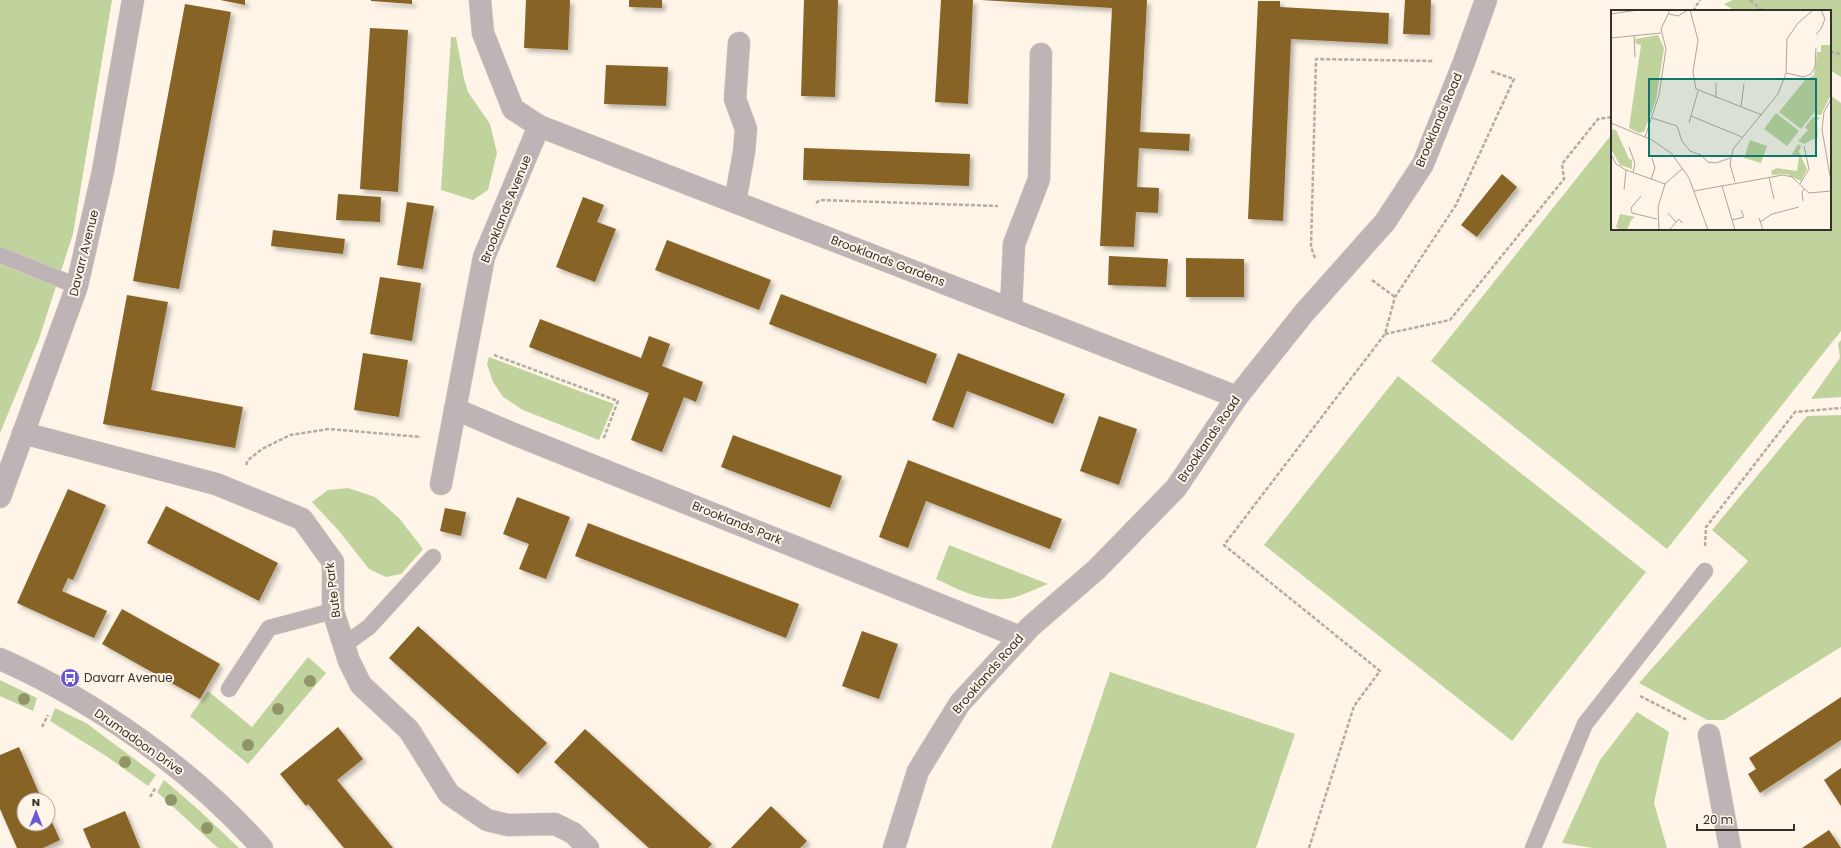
<svg xmlns="http://www.w3.org/2000/svg" width="1841" height="848" font-family="Poppins,sans-serif">
<defs>
<filter id="shadow"><feDropShadow dx="3.5" dy="3.5" stdDeviation="2" flood-color="#0004"/></filter>
</defs>
<rect width="100%" height="100%" fill="#fef4e7"/>
<g fill="#c0d39d">
<polygon points="0,0 112,0 73,234 39,339 0,433"/>
<polygon points="1733,0 1841,0 1841,77 1830,70 1830,11 1735,11 1724,4"/>
<polygon points="451,37 456,37 464,79 468,92 490,124 497,153 488,190 473,200 441,190"/>
<polygon points="1830,95 1841,103 1841,331 1667,549 1431,361 1612,134 1612,229 1830,229"/>
<polygon points="1841,340 1841,397 1811,399 1840,358 1838,344"/>
<polygon points="489,357 614,404 599,440 523,410 503,397 493,382 487,364"/>
<polygon points="1398,376 1646,572 1512,741 1264,545"/>
<polygon points="1841,415 1841,647 1724,720 1707,720 1639,683 1748,561 1712,530 1807,416"/>
<polygon points="348,488 375,497 399,518 423,549 401,574 386,577 369,569 339,531 312,502 328,490"/>
<path d="M949,545l99,39c-10,4 -21,9 -32,13 -29,8 -54,-6 -80,-18z"/>
<polygon points="308,657 326,673 248,764 190,716 208,691 252,727"/>
<polygon points="1110,672 1295,734 1256,848 1051,848"/>
<polygon points="0,680 37,698 33,711 0,696"/>
<polygon points="55,708 86,723 156,775 148,786 106,756 50,721"/>
<polygon points="1637,712 1669,732 1654,803 1667,848 1593,848 1562,843 1600,760"/>
<polygon points="164,780 200,811 239,848 218,848 157,792"/>
</g>
<g fill="#876427" filter="url(#shadow)">
<polygon points="220,0 245,0 245,5"/>
<polygon points="371,0 412,0 412,4 371,1"/>
<polygon points="526,0 570,0 568,50 524,48"/>
<polygon points="629,0 662,0 662,8 629,7"/>
<polygon points="804,0 838,0 835,97 801,96"/>
<polygon points="941,0 973,0 968,104 935,102"/>
<polygon points="981,0 1147,0 1140,132 1190,134 1189,151 1139,148 1137,187 1159,188 1158,213 1136,212 1134,247 1100,246 1112,8"/>
<polygon points="1405,0 1431,0 1430,35 1403,34"/>
<polygon points="1258,1 1280,1 1280,7 1389,13 1388,44 1291,39 1283,221 1248,219"/>
<polygon points="185,4 231,12 179,289 133,281"/>
<polygon points="370,28 408,30 398,192 360,189"/>
<polygon points="606,65 668,67 666,106 604,104"/>
<polygon points="804,148 970,154 969,186 803,180"/>
<polygon points="1502,174 1517,187 1477,237 1461,225"/>
<polygon points="338,194 381,197 380,222 336,220"/>
<polygon points="583,197 604,205 597,222 616,229 595,282 556,267"/>
<polygon points="407,202 434,206 423,269 397,265"/>
<polygon points="273,230 345,239 343,254 271,246"/>
<polygon points="667,240 771,280 759,310 655,270"/>
<polygon points="1109,256 1168,259 1166,287 1108,285"/>
<polygon points="1186,258 1244,259 1244,297 1186,297"/>
<polygon points="380,277 421,283 412,341 370,334"/>
<polygon points="781,294 937,354 926,384 769,324"/>
<polygon points="127,295 168,302 151,390 243,407 235,448 103,424"/>
<polygon points="540,319 641,358 649,336 670,344 662,366 703,382 696,402 684,397 662,452 631,440 649,393 529,347"/>
<polygon points="363,353 408,360 399,417 354,410"/>
<polygon points="958,353 1065,394 1053,424 967,391 953,428 932,420"/>
<polygon points="1099,416 1137,429 1119,485 1080,471"/>
<polygon points="733,435 842,476 830,508 721,467"/>
<polygon points="908,460 1062,519 1050,549 926,501 908,548 879,537"/>
<polygon points="68,489 106,505 73,580 68,578 62,591 107,611 94,638 17,603"/>
<polygon points="517,497 570,517 546,579 519,569 529,544 503,534"/>
<polygon points="166,506 278,563 259,601 147,543"/>
<polygon points="445,508 466,512 461,536 440,531"/>
<polygon points="588,523 799,604 786,638 575,556"/>
<polygon points="122,609 220,664 200,699 102,644"/>
<polygon points="418,626 547,743 518,774 389,658"/>
<polygon points="862,631 898,644 879,699 842,686"/>
<polygon points="1841,697 1841,740 1760,793 1748,774 1756,769 1749,758"/>
<polygon points="338,727 363,759 337,780 393,848 344,848 308,804 306,806 280,774"/>
<polygon points="585,729 712,844 708,848 649,848 554,762"/>
<polygon points="19,747 42,800 24,800 24,824 48,824 48,813 60,840 43,848 17,848 0,809 0,755"/>
<polygon points="1841,768 1841,806 1824,780"/>
<polygon points="771,806 807,841 800,848 731,848"/>
<polygon points="125,811 140,848 91,848 83,829"/>
<polygon points="1829,830 1841,848 1802,848"/>
</g>
<g fill="none" stroke-linecap="round" stroke-linejoin="round">
<defs>
<g id="service">
<polyline points="0,255 77,286"/>
<polyline points="344,645 369,627 433,557"/>
<polyline points="229,689 269,628 333,611"/>
<polyline points="1533,848 1585,724 1705,571"/>
</g>
<g id="minor">
<polyline points="480,0 483,33 513,109 539,126 1237,397"/>
<polyline points="735,202 744,152 746,129 735,99 739,43"/>
<polyline points="1011,309 1014,244 1039,179 1041,54"/>
<polyline points="455,409 509,432 1020,637"/>
<polyline points="23,433 216,484 302,519 333,562 333,611 349,661 361,685 409,730 449,794 487,820 508,825 555,824 573,833 588,848"/>
<polyline points="441,484 484,257 539,126"/>
<polyline points="0,497 77,286 103,171 133,0"/>
<path d="M0,659c95,42 193,111 262,189"/>
<polyline points="1709,735 1730,848"/>
<polyline points="894,848 918,771 960,703 1030,627 1097,569 1176,488 1237,397 1304,313 1385,222 1423,164 1464,62 1486,0"/>
</g>
</defs>
<use href="#service" stroke="#dad1c5" stroke-width="17"/>
<use href="#minor" stroke="#dad1c5" stroke-width="23"/>
<g stroke="#b4aca1" stroke-width="2.5" stroke-dasharray="4 2" stroke-linecap="butt">
<polyline points="1750,0 1763,11"/>
<polyline points="1693,11 1700,0"/>
<polyline points="1830,52 1841,54"/>
<polyline points="816,203 820,200 998,206"/>
<polyline points="1315,258 1311,247 1316,59 1434,61"/>
<polyline points="1372,280 1395,297"/>
<polyline points="1385,334 1450,320 1564,179 1562,164 1598,119 1612,117"/>
<polyline points="494,355 618,401 603,440"/>
<polyline points="246,465 248,460 262,449 290,435 329,429 421,437"/>
<polyline points="1705,546 1706,527 1795,412 1841,408"/>
<polyline points="1640,696 1687,720"/>
<polyline points="42,727 48,715"/>
<polyline points="150,797 156,787"/>
<polyline points="1309,848 1354,706 1380,671 1224,545 1385,334 1395,297 1456,205 1514,79 1490,71"/>
</g>
<use href="#service" stroke="#beb4b5" stroke-width="16"/>
<use href="#minor" stroke="#beb4b5" stroke-width="22"/>
</g>
<g fill="#919668">
<circle cx="310" cy="681" r="6"/>
<circle cx="24" cy="699" r="6"/>
<circle cx="278" cy="709" r="6"/>
<circle cx="248" cy="745" r="6"/>
<circle cx="125" cy="762" r="6"/>
<circle cx="171" cy="800" r="6"/>
<circle cx="207" cy="828" r="6"/>
</g>
<defs>
<symbol id="bus-disc" viewBox="-11 -11 22 22"><circle r="9.5" fill="#6859d3" stroke="#fef4e7"/><path d="M-5-6H5V4H4V6H2V4H-2V6H-4V4H-5ZM-3.5-4V0h7V-4ZM-3.5 1.2v1.5H-2V1.2ZM2 1.2v1.5H3.5V1.2Z" fill="#fff"/></symbol>
</defs>
<g fill-rule="evenodd">
<use href="#bus-disc" x="59" y="667" width="22" height="22"/>
</g>
<g text-anchor="middle" stroke-width="4" stroke-linejoin="round" paint-order="stroke">
<g font-size="12" fill="#35302a" stroke="#fef4e7">
<text transform="translate(1439 120) rotate(-67)" y="4">Brooklands Road</text>
<text transform="translate(506 209) rotate(-68)" y="4">Brooklands Avenue</text>
<text transform="translate(84 253) rotate(-76)" y="4">Davarr Avenue</text>
<text transform="translate(888 261) rotate(21)" y="4">Brooklands Gardens</text>
<text transform="translate(1209 439) rotate(-56)" y="4">Brooklands Road</text>
<text transform="translate(737 523) rotate(22)" y="4">Brooklands Park</text>
<text transform="translate(333 590) rotate(-97)" y="4">Bute Park</text>
<text transform="translate(988 674) rotate(-49)" y="4">Brooklands Road</text>
<text transform="translate(139 742) rotate(35)" y="4">Drumadoon Drive</text>
</g>
<g font-size="12" fill="#35302a" stroke="#fef4e7" text-anchor="start">
<text x="84" y="682">Davarr Avenue</text>
</g>
</g>
<g transform="translate(1611 10)">
<rect width="220" height="220" fill="#fef4e7"/>
<path d="M220,24v60l-10,21h-7l2,-5 -15,19 -22,-17 26,-32 9,-5 3,-23h4v-7h10zM47,25l6,13 -8,52 -12,32 -5,1 -10,-5 12,-83 -5,-1 -1,-5zM165,103l23,18 -12,15 -23,-17zM202,107h7l-3,4 1,16 -14,7 -6,-3 10,-11 -3,-3zM0,119l5,1 13,29 3,1v9l-12,-4 -9,-16zM139,130l17,6 -6,17 -17,-5zM187,134l3,2 -2,6 8,17 -6,12 -15,-7 -14,1 -1,-4 6,-3 20,3 2,-14 -8,-1zM9,204l15,3 -4,3 -4,10h-7l-4,-3z" fill="#c0d39d"/>
<path fill="none" stroke="#aea69b" stroke-width="1" d="M79,0l8,30 -5,32 3,17 66,26M0,4l27,-4M58,4l9,2 10,-6M205,24l5,-5 4,-10 -4,-9M23,25l1,22M0,28l50,-5M175,63l18,4 7,-3 4,-7 1,-19M105,88v-15M220,89l-7,13 -2,18 9,51M130,97l3,-23M80,106l51,21M41,108l25,8 5,15 8,10 11,4 7,7 8,1 14,-5M0,113l41,17 20,14 17,24 19,52M78,113l9,-32M34,127l14,-42 7,-46 -5,-20 9,-19M18,137l6,17 -2,8M0,144l5,10 10,6 39,14M158,167l5,22M40,169l4,-11 -3,-10M124,172l-5,-18 3,-15 45,-55 8,-21 1,-34 11,-16 15,-13M189,174l9,-15 -5,-23M111,176l13,44M13,180l2,-20M83,181l89,-16 9,2 17,16 22,-2M30,186l-10,12 1,5 25,6M192,191l-1,-9 2,-3M57,203l8,9M148,208l4,12M121,210l12,-3 -3,-7M149,212l12,-8 27,-7M48,220l-1,-23 7,-23 18,-16M48,220h10l10,-11 3,4"/>
<path fill="#0f766e" fill-opacity="0.15" stroke="#0f766e" stroke-width="2" d="M38,69h167v77h-167z"/>
<rect width="220" height="220" fill="none" stroke="#35302a" stroke-width="2"/>
</g>
<g transform="translate(36 812)"><circle r="19" fill="#fef4e7" stroke="#aea69b"/>
<path d="M0-3L7 15L0 10L-7 15Z" fill="#6859d3"/>
<text y="-6" font-size="11" font-weight="bold" text-anchor="middle" fill="#35302a">N</text>
</g>
<path d="M1697 824v6h97v-6" fill="none" stroke="#35302a" stroke-width="2"/>
<text x="1703" y="824" font-size="12" fill="#35302a" stroke="#fef4e7" stroke-width="3" paint-order="stroke">20 m</text>
</svg>
